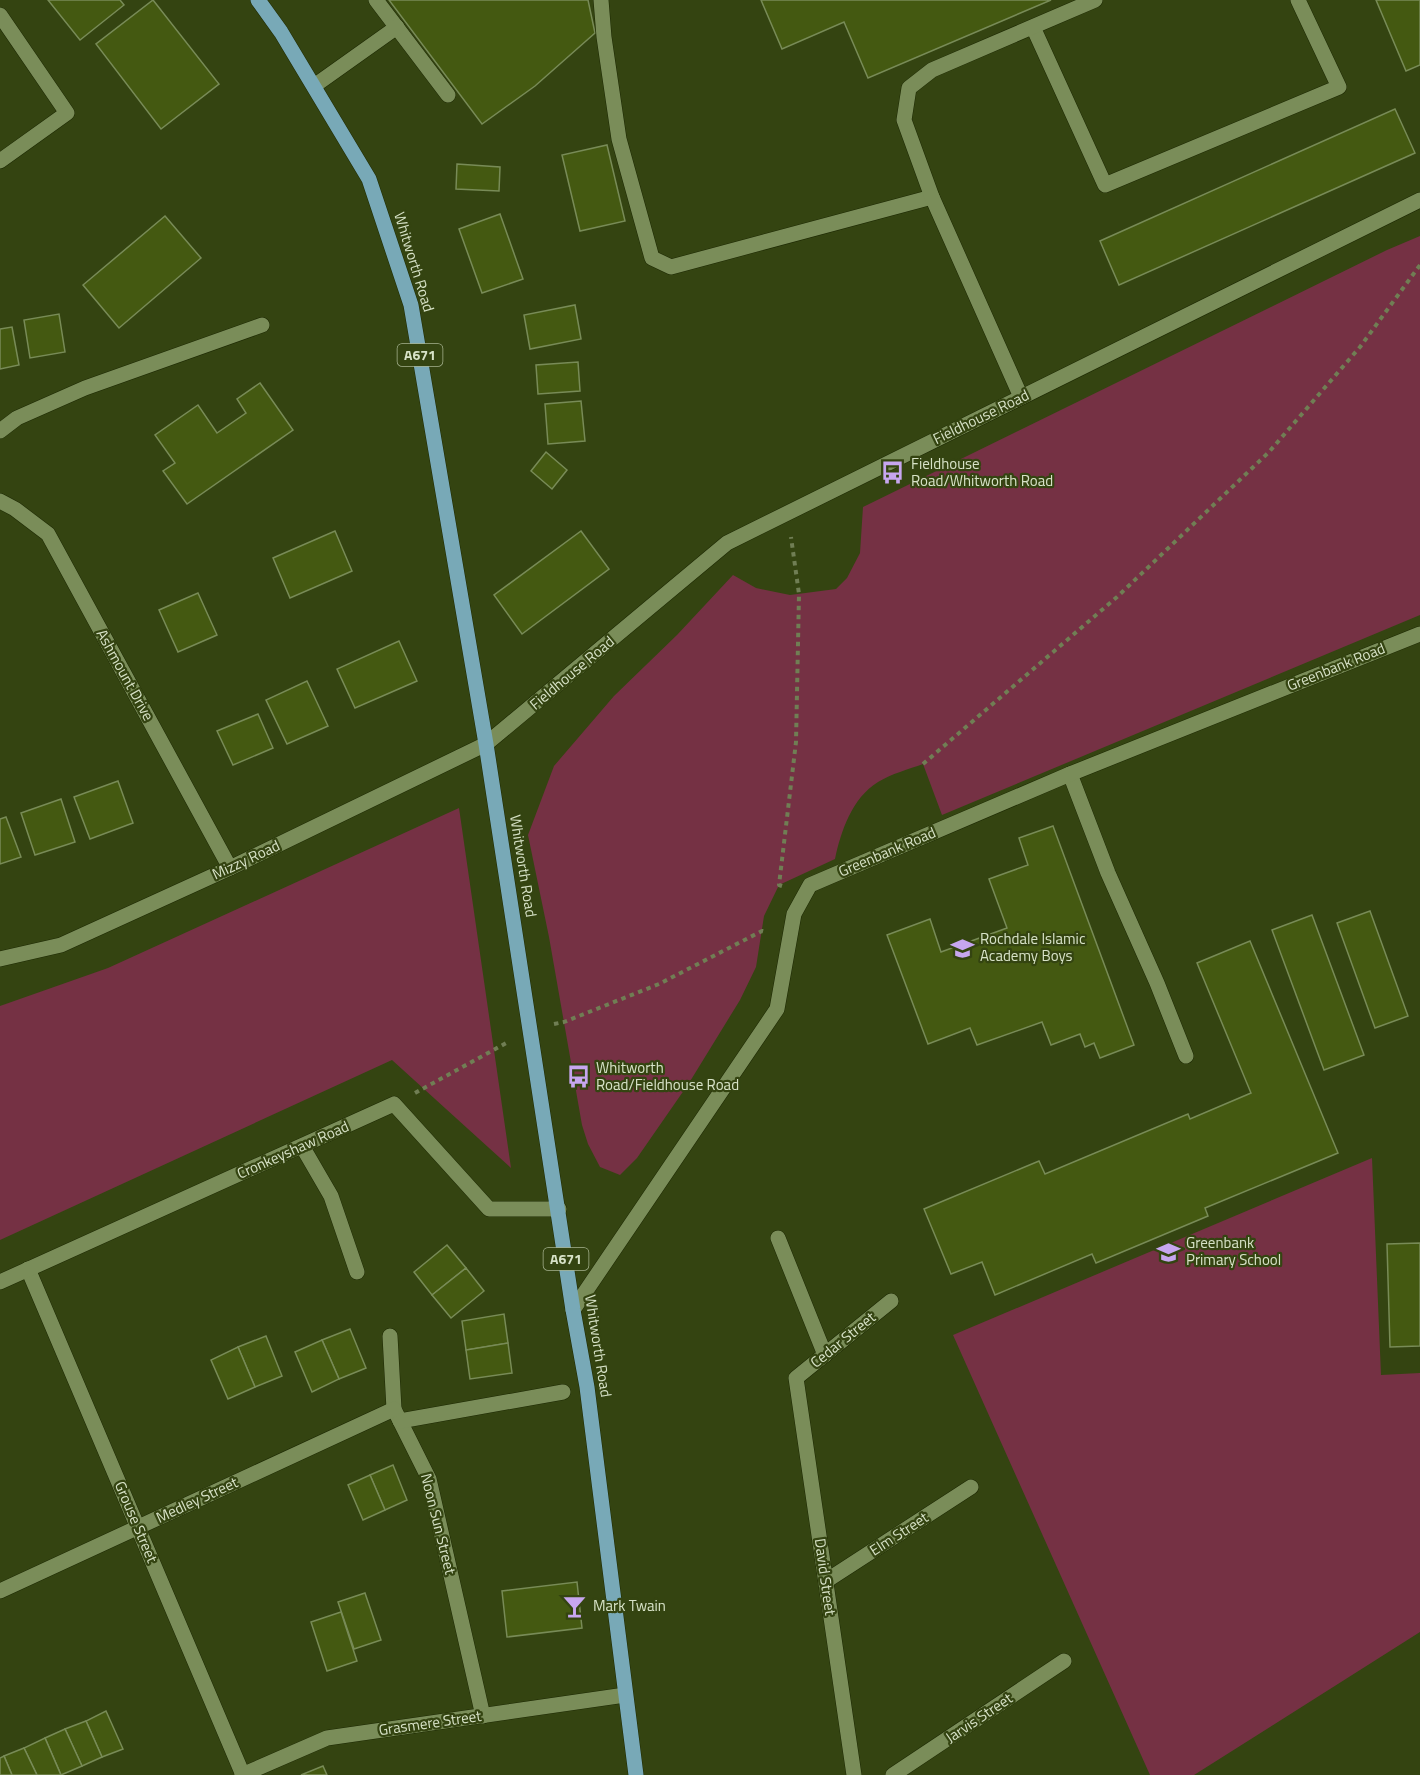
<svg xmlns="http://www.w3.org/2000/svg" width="1420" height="1775" font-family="'Titillium Web',sans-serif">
<rect width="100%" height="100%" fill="#344411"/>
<g fill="#753144">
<path d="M1420,236v379l-478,200 -19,-51c-14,5 -32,10 -45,18 -26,16 -37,49 -43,77l-56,26 -15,31 -8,51 -16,33 -51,83 -52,75 -17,17 -20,-8 -12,-23 -6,-19 -33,-188 -21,-102 26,-69 60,-70 63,-61 56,-60 23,13 34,7 46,-6 11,-11 13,-25 3,-46 524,-257z"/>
<polygon points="459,808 511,1168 392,1060 0,1240 0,1006 108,968"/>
<polygon points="1372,1158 1381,1375 1420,1373 1420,1632 1194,1775 1150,1775 953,1335"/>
</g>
<g fill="#445911" stroke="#788b57" stroke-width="1.5">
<polygon points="48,0 120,0 124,5 80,40"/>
<polygon points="153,0 219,84 161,129 96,44"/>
<polygon points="389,0 588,0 595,33 535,86 482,124"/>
<polygon points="761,0 1051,0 868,78 844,22 782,49"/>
<polygon points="1376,0 1420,0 1420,65 1406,71"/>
<polygon points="1395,109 1415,153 1119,285 1100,241"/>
<polygon points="607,145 625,221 580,231 562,155"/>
<polygon points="457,164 500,167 499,191 456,189"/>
<polygon points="500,214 523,279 482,293 459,229"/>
<polygon points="165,216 201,258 119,328 83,285"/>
<polygon points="575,305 581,339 530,349 524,315"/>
<polygon points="59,314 65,352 30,358 24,320"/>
<polygon points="12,327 19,365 0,369 0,329"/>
<polygon points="578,362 580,391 538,394 536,365"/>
<polygon points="260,383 293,430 187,504 163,471 175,463 155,435 198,405 217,433 246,413 237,399"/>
<polygon points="581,401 585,441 548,444 545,404"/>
<polygon points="546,452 567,470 552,489 531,471"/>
<polygon points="335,531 352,571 290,598 273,558"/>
<polygon points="581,531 609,569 522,634 494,595"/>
<polygon points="198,593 217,635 178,652 159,610"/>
<polygon points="399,641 417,681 355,708 337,669"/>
<polygon points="307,681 328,726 287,744 266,700"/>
<polygon points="258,714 273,748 233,765 217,731"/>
<polygon points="118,781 133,823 90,839 74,797"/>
<polygon points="61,799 75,842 35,855 21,813"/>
<polygon points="6,817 21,857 0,864 0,819"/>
<polygon points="1053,826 1134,1045 1100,1058 1094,1043 1085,1047 1080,1034 1051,1045 1042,1022 977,1045 970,1028 928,1044 887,935 930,919 941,952 1007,928 989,879 1028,865 1019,838"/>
<polygon points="1370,911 1408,1016 1375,1028 1337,923"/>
<polygon points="1312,915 1364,1055 1324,1070 1272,930"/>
<polygon points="1250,941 1338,1153 1205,1208 1208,1216 1096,1263 1092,1254 995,1295 982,1262 951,1274 924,1209 1039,1161 1045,1174 1188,1114 1190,1119 1251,1093 1197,963"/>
<polygon points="1420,1243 1420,1346 1390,1347 1387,1244"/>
<polygon points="447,1245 466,1268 432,1295 414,1272"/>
<polygon points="466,1268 484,1291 451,1318 432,1295"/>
<polygon points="504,1314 508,1343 466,1350 462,1321"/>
<polygon points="350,1329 366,1368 339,1379 322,1340"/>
<polygon points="266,1336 282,1376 255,1387 238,1347"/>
<polygon points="322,1340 339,1379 312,1392 295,1352"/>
<polygon points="508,1343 512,1373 470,1379 466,1350"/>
<polygon points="238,1347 255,1387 228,1399 211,1360"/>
<polygon points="393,1465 407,1500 385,1510 370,1475"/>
<polygon points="370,1475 385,1510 363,1520 348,1485"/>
<polygon points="577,1582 582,1628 507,1637 502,1591"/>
<polygon points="365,1593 381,1640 354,1649 338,1602"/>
<polygon points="341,1612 357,1661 327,1671 311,1622"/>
<polygon points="106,1711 123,1749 102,1757 86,1721"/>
<polygon points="86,1721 102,1757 82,1766 65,1729"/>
<polygon points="65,1729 82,1766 61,1775 45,1738"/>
<polygon points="45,1738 61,1775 37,1775 24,1748"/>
<polygon points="24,1748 37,1775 12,1775 4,1756"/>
<polygon points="4,1756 12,1775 0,1775 0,1758"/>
<polygon points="323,1766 327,1775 301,1775"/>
</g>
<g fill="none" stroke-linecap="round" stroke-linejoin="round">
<defs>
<g id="minor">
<polyline points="376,0 448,95"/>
<polyline points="601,0 604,37 619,139 652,258 671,267 932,197"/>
<polyline points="0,15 67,113 0,161"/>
<polyline points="1033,27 1105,185 1339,87 1298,0"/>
<polyline points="314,86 397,27"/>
<polyline points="1021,397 932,197 904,120 909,88 932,70 1095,0"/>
<polyline points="0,431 17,418 85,388 262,325"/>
<polyline points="0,501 15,509 48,534 230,868"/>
<polyline points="1070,774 1108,873 1157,983 1186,1056"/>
<polyline points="0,959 61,945 230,868 486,744 727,543 1420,200"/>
<polyline points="302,1146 331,1196 357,1272"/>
<polyline points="778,1238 825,1355"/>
<polyline points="28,1269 243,1775"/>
<polyline points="0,1282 394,1104 489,1209 559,1209"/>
<polyline points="573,1310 777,1009 794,914 810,885 1070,774 1420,634"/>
<polyline points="390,1336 394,1409 429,1479 483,1716"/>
<polyline points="400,1421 563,1392"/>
<polyline points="826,1581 971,1487"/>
<polyline points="0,1591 394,1409"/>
<polyline points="242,1775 327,1738 625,1695"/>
<polyline points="854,1775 796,1378 891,1301"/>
<polyline points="893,1775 1064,1661"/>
</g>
<polyline id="major" points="258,0 281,32 369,179 411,305 486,744 573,1310 587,1387 636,1775"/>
</defs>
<use href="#minor" stroke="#1d2903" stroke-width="16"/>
<use href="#major" stroke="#1d2903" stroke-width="16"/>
<g stroke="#707e54" stroke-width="4" stroke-dasharray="4.5 4.5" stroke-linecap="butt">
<polyline points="923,764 1117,597 1269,452 1360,347 1420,265"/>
<polyline points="782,886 779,885 796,742 799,594 791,537"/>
<polyline points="554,1024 564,1022 659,984 762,931 766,932"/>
<polyline points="415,1093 508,1042"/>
</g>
<use href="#minor" stroke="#7a8d59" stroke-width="15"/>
<use href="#major" stroke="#78a9b7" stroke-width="15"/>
</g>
<defs>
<symbol id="bus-bare" viewBox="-9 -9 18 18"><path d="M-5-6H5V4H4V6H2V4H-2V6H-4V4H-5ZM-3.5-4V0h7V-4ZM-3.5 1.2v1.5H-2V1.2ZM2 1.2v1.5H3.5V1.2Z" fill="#c7a6ef" stroke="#344411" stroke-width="2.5" paint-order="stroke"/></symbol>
<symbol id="school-bare" viewBox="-9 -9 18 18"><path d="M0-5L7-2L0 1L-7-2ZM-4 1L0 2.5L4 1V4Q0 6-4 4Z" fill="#c7a6ef" stroke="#344411" stroke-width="2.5" paint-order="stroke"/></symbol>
<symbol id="bar-bare" viewBox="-9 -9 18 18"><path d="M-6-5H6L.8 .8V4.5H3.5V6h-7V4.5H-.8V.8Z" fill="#c7a6ef" stroke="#344411" stroke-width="2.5" paint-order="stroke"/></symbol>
</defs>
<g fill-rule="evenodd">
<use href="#bus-bare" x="876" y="456" width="33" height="33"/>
<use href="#school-bare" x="946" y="932" width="33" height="33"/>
<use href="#bus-bare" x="562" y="1060" width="33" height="33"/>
<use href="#school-bare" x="1152" y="1236" width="33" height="33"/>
<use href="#bar-bare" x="558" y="1590" width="33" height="33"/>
</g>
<g text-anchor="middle" stroke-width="4.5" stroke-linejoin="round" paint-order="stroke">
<g fill="#344411" stroke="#a6b390" stroke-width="1.5">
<rect x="397.5" y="344" width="45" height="22" rx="4.5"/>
<rect x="543.5" y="1248" width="45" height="22" rx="4.5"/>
</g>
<g font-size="14" font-weight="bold" fill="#d7e2c7">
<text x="420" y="360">A671</text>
<text x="566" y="1264">A671</text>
</g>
<g font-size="15" fill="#d7e2c7" stroke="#344411">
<text transform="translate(414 262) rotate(73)" y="5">Whitworth Road</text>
<text transform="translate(981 417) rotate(-26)" y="5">Fieldhouse Road</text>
<text transform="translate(1336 667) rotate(-22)" y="5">Greenbank Road</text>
<text transform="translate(572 673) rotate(-40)" y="5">Fieldhouse Road</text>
<text transform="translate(125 675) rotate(61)" y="5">Ashmount Drive</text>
<text transform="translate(887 852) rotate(-23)" y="5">Greenbank Road</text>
<text transform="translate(246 860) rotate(-25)" y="5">Mizzy Road</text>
<text transform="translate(523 866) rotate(81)" y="5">Whitworth Road</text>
<text transform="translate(293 1150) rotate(-24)" y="5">Cronkeyshaw Road</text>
<text transform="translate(843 1340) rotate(-39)" y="5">Cedar Street</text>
<text transform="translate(598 1346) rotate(81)" y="5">Whitworth Road</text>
<text transform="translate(197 1500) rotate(-25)" y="5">Medley Street</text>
<text transform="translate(136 1522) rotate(67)" y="5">Grouse Street</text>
<text transform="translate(438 1524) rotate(76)" y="5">Noon Sun Street</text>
<text transform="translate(899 1534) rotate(-33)" y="5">Elm Street</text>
<text transform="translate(825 1577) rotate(82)" y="5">David Street</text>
<text transform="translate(979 1718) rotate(-34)" y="5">Jarvis Street</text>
<text transform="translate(430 1723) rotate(-8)" y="5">Grasmere Street</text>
</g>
<g font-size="15" fill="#d7e2c7" stroke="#344411" text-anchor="start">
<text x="911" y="469">Fieldhouse<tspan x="911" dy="17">Road/Whitworth Road</tspan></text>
<text x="980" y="944">Rochdale Islamic<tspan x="980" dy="17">Academy Boys</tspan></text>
<text x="596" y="1073">Whitworth<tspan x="596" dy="17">Road/Fieldhouse Road</tspan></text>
<text x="1186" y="1248">Greenbank<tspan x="1186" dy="17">Primary School</tspan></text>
<text x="593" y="1611">Mark Twain</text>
</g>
</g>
</svg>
